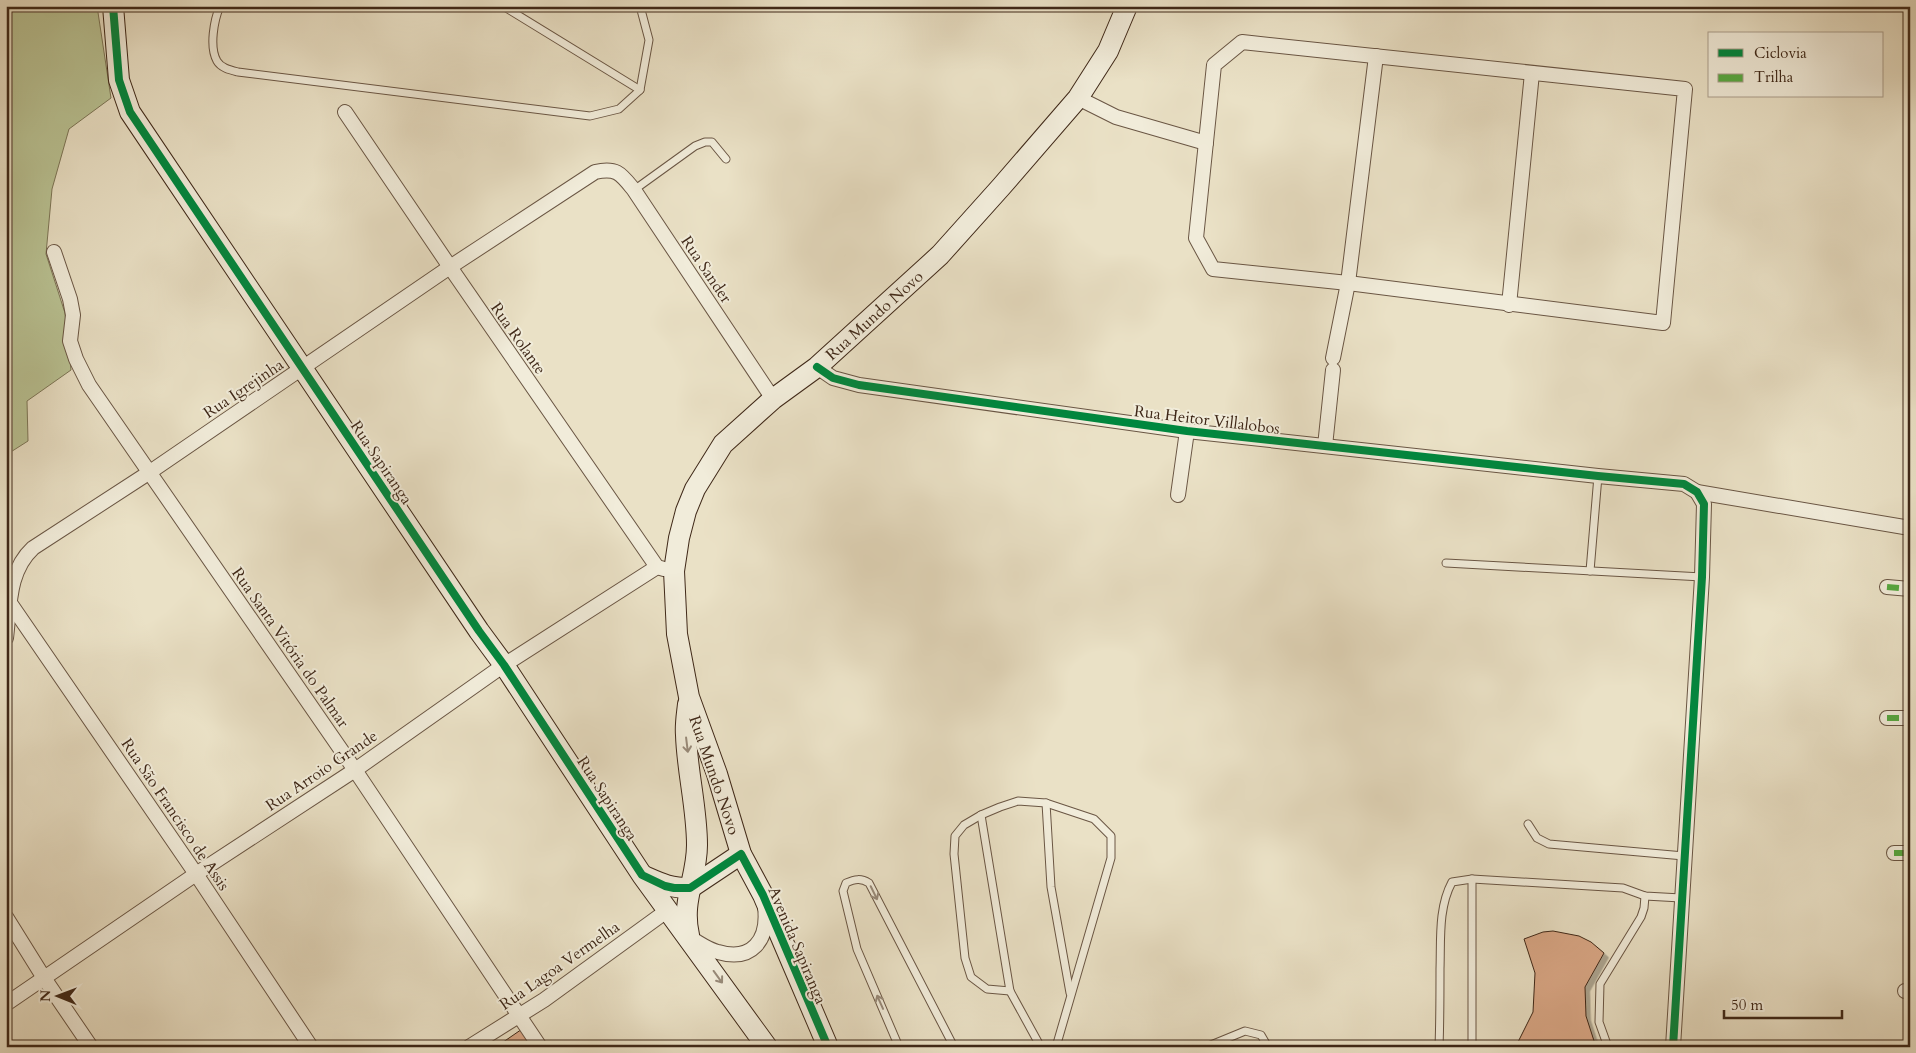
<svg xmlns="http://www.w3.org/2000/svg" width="1916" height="1053" font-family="Cardo,serif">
<defs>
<filter id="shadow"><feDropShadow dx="4.5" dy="4.5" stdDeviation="0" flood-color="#0004"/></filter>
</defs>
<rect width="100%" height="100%" fill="#eae1c6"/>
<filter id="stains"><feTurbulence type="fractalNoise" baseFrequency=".004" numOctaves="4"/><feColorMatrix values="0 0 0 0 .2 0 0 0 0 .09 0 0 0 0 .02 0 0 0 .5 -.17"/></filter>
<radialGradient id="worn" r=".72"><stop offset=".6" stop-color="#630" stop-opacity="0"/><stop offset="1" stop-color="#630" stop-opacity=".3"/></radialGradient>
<polygon fill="#b9c293" stroke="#7c7556" points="6,6 97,6 111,98 69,129 52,189 46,254 65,313 71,370 27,401 28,441 6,455"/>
<g fill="#daa887" stroke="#3f2818" filter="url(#shadow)">
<polygon points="1553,931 1579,936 1591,942 1604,953 1585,987 1586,1016 1596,1047 1519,1047 1517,1044 1533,1012 1535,973 1524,939 1543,932"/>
<polygon points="525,1027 535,1042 528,1047 496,1047"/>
</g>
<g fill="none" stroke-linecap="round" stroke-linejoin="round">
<defs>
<g id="lane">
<path d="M220,6c-6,14 -11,41 -3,55 4,7 13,9 21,11l352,44 29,-7 21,-19 9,-50 -9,-34"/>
<polyline points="503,6 640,90"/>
<polyline points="634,190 695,146 705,142 712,142 726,159"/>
<polyline points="1446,563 1702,577"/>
<polyline points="1590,571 1598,476"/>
<polyline points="1046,803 1051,887 1070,993"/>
<polyline points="981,815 1010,991 1038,1042"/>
<polyline points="1528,824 1537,838 1549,844 1684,856"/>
<polyline points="1010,991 987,989 971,977 965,958 954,854 955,836 964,825 981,815 1000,807 1018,801 1046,803 1094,819 1111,836 1111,858 1056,1047"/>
<path d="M899,1047l-42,-98 -14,-58 3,-8c9,-4 15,-5 23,0l85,164"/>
<polyline points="1206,1047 1245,1031 1261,1035 1268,1047"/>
<path d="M1439,1047c1,-26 1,-52 1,-78 1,-29 -2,-61 12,-87l20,-3 151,9 22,8 36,2"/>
<polyline points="1472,1047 1472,879"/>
<polyline points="1608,1047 1599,1022 1600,984 1641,917 1644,908 1645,896"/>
</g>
<g id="street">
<polygon points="1242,42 1685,89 1663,323 1348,283 1213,269 1196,238 1214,65"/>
<polyline points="1078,98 1116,117 1206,143"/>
<polyline points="345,112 450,267 657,567 664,569"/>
<polyline points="54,252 70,299 73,315 70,341 76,359 89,385 355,770 540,1047"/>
<polyline points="1509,305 1532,73"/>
<polyline points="1333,358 1348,283 1376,56"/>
<polyline points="817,367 833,378 859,385 1187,431 1598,476 1684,484 1697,492 1704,504 1702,577 1673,1047"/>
<polyline points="1325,446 1333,370"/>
<polyline points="1697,492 1910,528"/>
<polyline points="1178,495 1187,431"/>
<polyline points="1887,587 1910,589"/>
<polyline points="10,603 196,874 311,1047"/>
<path d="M6,638c4,-32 2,-67 27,-90l117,-76 300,-205 145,-95c22,-5 26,2 39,18l139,209"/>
<polyline points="1887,718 1910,718"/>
<polyline points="1894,853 1910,853"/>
<polyline points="6,917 44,978 91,1047"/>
<path d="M690,938c8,4 18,12 28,14 34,10 51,-12 47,-45"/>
<polyline points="1905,991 1910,991"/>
<polyline points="6,1004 196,874 355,770 504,665 657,567"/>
<polyline points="469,1047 544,1000 668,910"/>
</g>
<g id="secondary">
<polyline points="113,6 119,80 130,112 479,631 504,665 642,875 767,1047"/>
<path d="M688,704c-1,10 -3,21 -2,31 1,36 11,73 11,110 0,33 -16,56 -8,90"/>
<path d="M644,876c18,8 26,12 46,12"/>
<polyline points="690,888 741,854"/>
<polyline points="828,1047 763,895 741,854 717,774 689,697 677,634 674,571 679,538 686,511 695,489 723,444 773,399 817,367 940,255 1001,187 1078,98 1108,51 1127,6"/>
</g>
</defs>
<use href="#lane" stroke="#6a5644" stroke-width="9"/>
<use href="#street" stroke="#6a5644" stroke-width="16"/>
<use href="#secondary" stroke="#3f2818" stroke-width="22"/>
<use href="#lane" stroke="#f1ecda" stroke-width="7"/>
<use href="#street" stroke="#f1ecda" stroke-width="14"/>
<use href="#secondary" stroke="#f1ecda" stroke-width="20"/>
<g stroke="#56aa42" stroke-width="6" stroke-dasharray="12 6" stroke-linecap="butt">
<polyline points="1887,587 1910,589"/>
<polyline points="1887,718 1910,718"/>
<polyline points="1894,853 1910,853"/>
<polyline points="1905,991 1910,991"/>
</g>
<defs>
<g id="cycleway">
<polyline points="113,6 119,80 130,112 479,631 504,665 642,875 665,886 674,888 690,888 741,854 763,895 828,1047"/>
<polyline points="817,367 833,378 859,385 1187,431 1598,476 1684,484 1697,492 1704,504 1702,577 1673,1047"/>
</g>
</defs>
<use href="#cycleway" stroke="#f1ecda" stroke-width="11"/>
<use href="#cycleway" stroke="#00873e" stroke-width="8"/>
</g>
<defs><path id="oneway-shaft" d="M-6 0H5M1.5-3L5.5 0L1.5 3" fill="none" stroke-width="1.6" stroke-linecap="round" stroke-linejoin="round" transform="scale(1.25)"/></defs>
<g stroke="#988a79">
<use href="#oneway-shaft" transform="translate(687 745) rotate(83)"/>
<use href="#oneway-shaft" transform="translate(874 893) rotate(64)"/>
<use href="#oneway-shaft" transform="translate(718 977) rotate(54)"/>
<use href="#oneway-shaft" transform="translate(880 1002) rotate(-114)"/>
</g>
<g text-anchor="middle" stroke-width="4" stroke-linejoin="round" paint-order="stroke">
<g font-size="16" fill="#3f2818" stroke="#f1ecda">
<text transform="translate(707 269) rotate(56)" y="6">Rua Sander</text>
<text transform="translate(874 315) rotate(-42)" y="6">Rua Mundo Novo</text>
<text transform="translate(519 338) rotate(55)" y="6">Rua Rolante</text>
<text transform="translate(243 388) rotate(-34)" y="6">Rua Igrejinha</text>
<text transform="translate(1207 419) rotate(7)" y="6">Rua Heitor Villalobos</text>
<text transform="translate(382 462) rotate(56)" y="6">Rua Sapiranga</text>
<text transform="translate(291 647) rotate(55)" y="6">Rua Santa Vitória do Palmar</text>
<text transform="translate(321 770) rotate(-34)" y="6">Rua Arroio Grande</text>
<text transform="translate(715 775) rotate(71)" y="6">Rua Mundo Novo</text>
<text transform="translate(608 798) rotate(57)" y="6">Rua Sapiranga</text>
<text transform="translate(176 814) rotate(56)" y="6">Rua São Francisco de Assis</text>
<text transform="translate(798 945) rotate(67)" y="6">Avenida Sapiranga</text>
<text transform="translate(559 965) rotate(-35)" y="6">Rua Lagoa Vermelha</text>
</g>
</g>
<rect width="1916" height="1053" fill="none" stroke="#eae1c6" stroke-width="25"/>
<rect x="8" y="8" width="1901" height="1038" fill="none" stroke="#3f2818" stroke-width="2.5"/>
<rect x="12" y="12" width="1891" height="1028" fill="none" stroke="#3f2818"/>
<rect x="1708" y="32" width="175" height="65" fill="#f1ecda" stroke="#aa9e8c"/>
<rect x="1718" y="49" width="25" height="8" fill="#00873e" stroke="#aa9e8c"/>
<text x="1754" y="58" font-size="15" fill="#3f2818">Ciclovia</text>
<rect x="1718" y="74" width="25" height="8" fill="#56aa42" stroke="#aa9e8c"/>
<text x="1754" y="82" font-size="15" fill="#3f2818">Trilha</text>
<g transform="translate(58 996) rotate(271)" stroke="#f1ecda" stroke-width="4" paint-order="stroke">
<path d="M0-4L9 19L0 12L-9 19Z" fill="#3f2818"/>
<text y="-8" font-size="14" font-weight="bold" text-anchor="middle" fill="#3f2818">N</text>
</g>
<path d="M1724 1010v8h118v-8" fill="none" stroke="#3f2818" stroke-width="2.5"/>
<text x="1731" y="1010" font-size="15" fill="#3f2818" stroke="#f1ecda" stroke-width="4" paint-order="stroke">50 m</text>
<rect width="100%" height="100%" filter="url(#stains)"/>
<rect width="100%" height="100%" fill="url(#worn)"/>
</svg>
